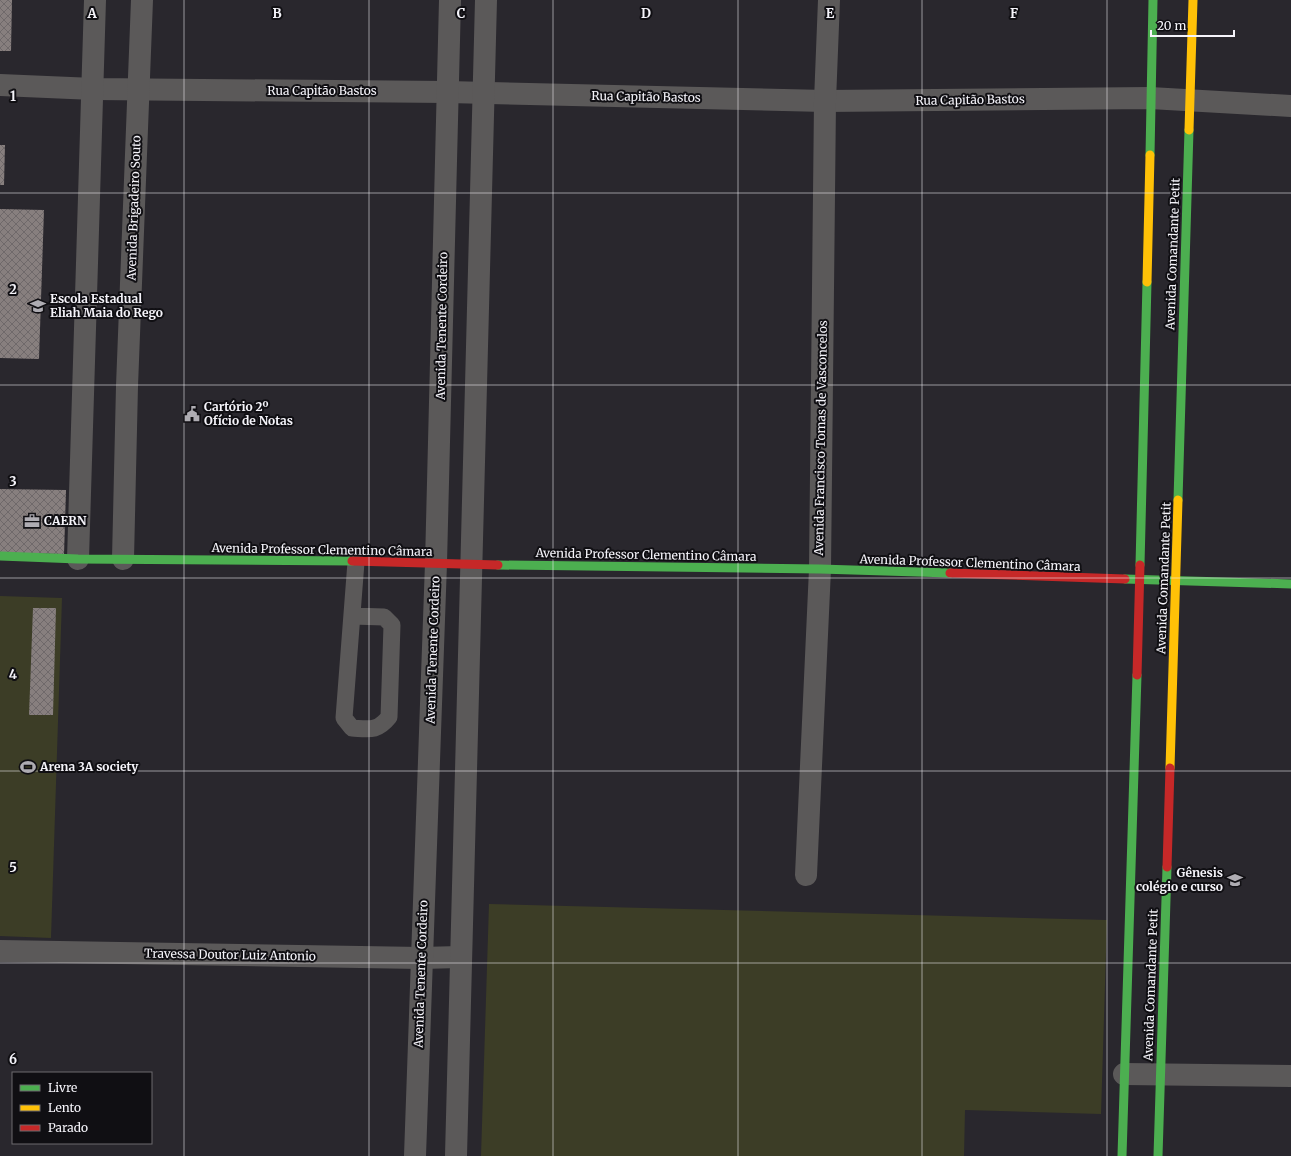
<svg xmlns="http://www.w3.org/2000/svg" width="1291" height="1156" font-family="Merriweather,serif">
<defs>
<pattern id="building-cross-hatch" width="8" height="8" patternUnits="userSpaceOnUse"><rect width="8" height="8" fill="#877f7e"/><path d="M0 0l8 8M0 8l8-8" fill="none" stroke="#6f696a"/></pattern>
</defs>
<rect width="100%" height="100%" fill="#29272d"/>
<g fill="#3c3d26">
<polygon points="0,596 62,598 51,938 0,936"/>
<polygon points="489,904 1107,920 1101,1114 965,1110 964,1156 481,1156"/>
</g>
<g fill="url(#building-cross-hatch)">
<polygon points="0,0 12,0 11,51 0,51"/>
<polygon points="0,145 5,145 4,185 0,185"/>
<polygon points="0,209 44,210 39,359 0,358"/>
<polygon points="0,489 66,490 64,554 0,553"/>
<polygon points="33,608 56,608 53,715 29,715"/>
</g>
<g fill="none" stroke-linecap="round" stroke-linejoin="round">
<path stroke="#5b5959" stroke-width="17" d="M352,616l32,1 8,8 -3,92c-12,15 -20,12 -37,11l-8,-10 12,-156"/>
<g stroke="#5b5959" stroke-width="22">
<polyline points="0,85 94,89 447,92 825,101 1150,98 1291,106"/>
<polyline points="78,559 95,0"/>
<polyline points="123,559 127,386 142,0"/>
<polyline points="806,875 820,569 825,101 829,0"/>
<polyline points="0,951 421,958 460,957"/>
<polyline points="1124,1074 1291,1076"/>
<polyline points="415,1156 436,563 450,0"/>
<polyline points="456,1156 486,0"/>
</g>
<g stroke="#4caf50" stroke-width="9">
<polyline points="1150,155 1153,0"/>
<polyline points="1178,500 1189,130"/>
<polyline points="0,556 78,559 352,561"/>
<polyline points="498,565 820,569 950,573"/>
<polyline points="1140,565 1147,282"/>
<polyline points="1125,579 1291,584"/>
<polyline points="1122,1156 1137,675"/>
<polyline points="1158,1156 1167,867"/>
</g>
<g stroke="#ffc107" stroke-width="9">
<polyline points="1189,130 1193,0"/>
<polyline points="1147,282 1150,155"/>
<polyline points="1170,768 1178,500"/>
</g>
<g stroke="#c62828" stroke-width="9">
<polyline points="352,561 498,565"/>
<polyline points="950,573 1125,579"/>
<polyline points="1137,675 1140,565"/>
<polyline points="1167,867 1170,768"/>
</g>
</g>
<path fill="none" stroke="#f5f4fa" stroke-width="1" stroke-opacity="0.55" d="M184,0v1156M369,0v1156M553,0v1156M738,0v1156M922,0v1156M1107,0v1156M0,193h1291M0,385h1291M0,578h1291M0,771h1291M0,963h1291"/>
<defs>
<symbol id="school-bare" viewBox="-9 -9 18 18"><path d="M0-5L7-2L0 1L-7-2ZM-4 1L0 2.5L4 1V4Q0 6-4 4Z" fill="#aeacb2" stroke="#100f13" stroke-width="2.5" paint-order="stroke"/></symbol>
<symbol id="civic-bare" viewBox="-9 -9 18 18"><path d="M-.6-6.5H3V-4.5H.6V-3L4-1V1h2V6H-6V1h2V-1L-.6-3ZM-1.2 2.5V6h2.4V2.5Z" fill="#aeacb2" stroke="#100f13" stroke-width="2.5" paint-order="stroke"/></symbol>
<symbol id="office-bare" viewBox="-9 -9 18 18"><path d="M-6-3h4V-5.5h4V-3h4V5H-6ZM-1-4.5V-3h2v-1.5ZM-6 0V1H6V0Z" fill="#aeacb2" stroke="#100f13" stroke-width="2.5" paint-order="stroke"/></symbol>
<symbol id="stadium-bare" viewBox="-9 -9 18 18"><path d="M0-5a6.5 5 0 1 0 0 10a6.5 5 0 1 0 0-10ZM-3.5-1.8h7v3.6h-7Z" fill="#aeacb2" stroke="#100f13" stroke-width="2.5" paint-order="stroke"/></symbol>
</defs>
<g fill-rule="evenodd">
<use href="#school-bare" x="27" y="295" width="22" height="22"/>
<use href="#civic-bare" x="181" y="403" width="22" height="22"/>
<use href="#office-bare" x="21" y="510" width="22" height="22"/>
<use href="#stadium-bare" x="17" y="756" width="22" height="22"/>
<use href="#school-bare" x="1224" y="869" width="22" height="22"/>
</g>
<g text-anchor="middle" stroke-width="4" stroke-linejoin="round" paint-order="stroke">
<g font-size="12" fill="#f5f4fa" stroke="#100f13">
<text x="322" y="95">Rua Capitão Bastos</text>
<text transform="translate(646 97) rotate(1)" y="4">Rua Capitão Bastos</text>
<text transform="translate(970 100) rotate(-1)" y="4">Rua Capitão Bastos</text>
<text transform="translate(134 208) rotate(-88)" y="4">Avenida Brigadeiro Souto</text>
<text transform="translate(1173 254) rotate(-88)" y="4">Avenida Comandante Petit</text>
<text transform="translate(442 326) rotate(-89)" y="4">Avenida Tenente Cordeiro</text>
<text transform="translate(821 438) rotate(-89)" y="4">Avenida Francisco Tomas de Vasconcelos</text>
<text transform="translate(322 550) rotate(1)" y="4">Avenida Professor Clementino Câmara</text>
<text transform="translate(646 555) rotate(1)" y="4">Avenida Professor Clementino Câmara</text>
<text transform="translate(970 563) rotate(2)" y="4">Avenida Professor Clementino Câmara</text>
<text transform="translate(1164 578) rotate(-88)" y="4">Avenida Comandante Petit</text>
<text transform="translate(433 650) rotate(-88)" y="4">Avenida Tenente Cordeiro</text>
<text transform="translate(230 955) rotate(1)" y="4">Travessa Doutor Luiz Antonio</text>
<text transform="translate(421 974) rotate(-88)" y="4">Avenida Tenente Cordeiro</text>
<text transform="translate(1151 985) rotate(-88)" y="4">Avenida Comandante Petit</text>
</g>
<g font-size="12" font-weight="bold" fill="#f5f4fa" stroke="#100f13" text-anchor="start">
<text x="50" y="303">Escola Estadual<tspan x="50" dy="14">Eliah Maia do Rego</tspan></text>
<text x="204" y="411">Cartório 2º<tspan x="204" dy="14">Ofício de Notas</tspan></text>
<text x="44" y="525">CAERN</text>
<text x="40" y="771">Arena 3A society</text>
<text x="1223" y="877" text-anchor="end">Gênesis<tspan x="1223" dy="14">colégio e curso</tspan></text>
</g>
</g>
<g font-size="13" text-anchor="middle" font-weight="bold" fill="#f5f4fa" stroke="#100f13" stroke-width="4" stroke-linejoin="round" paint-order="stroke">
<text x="92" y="18">A</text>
<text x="277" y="18">B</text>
<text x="461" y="18">C</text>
<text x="646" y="18">D</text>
<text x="830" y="18">E</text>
<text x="1014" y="18">F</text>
<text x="13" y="101">1</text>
<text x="13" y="294">2</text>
<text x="13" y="486">3</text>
<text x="13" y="679">4</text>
<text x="13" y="872">5</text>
<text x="13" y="1064">6</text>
</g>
<rect x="12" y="1072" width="140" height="72" fill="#100f13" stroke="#6c6b6f"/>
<rect x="20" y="1085" width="20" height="6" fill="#4caf50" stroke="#6c6b6f"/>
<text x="48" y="1092" font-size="12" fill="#f5f4fa">Livre</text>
<rect x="20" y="1105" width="20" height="6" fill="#ffc107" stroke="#6c6b6f"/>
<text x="48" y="1112" font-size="12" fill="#f5f4fa">Lento</text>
<rect x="20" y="1125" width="20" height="6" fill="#c62828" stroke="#6c6b6f"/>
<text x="48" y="1132" font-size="12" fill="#f5f4fa">Parado</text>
<path d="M1151 30v6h83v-6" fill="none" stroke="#f5f4fa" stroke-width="2"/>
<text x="1157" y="30" font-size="12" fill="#f5f4fa" stroke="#100f13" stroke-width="3" paint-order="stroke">20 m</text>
</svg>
